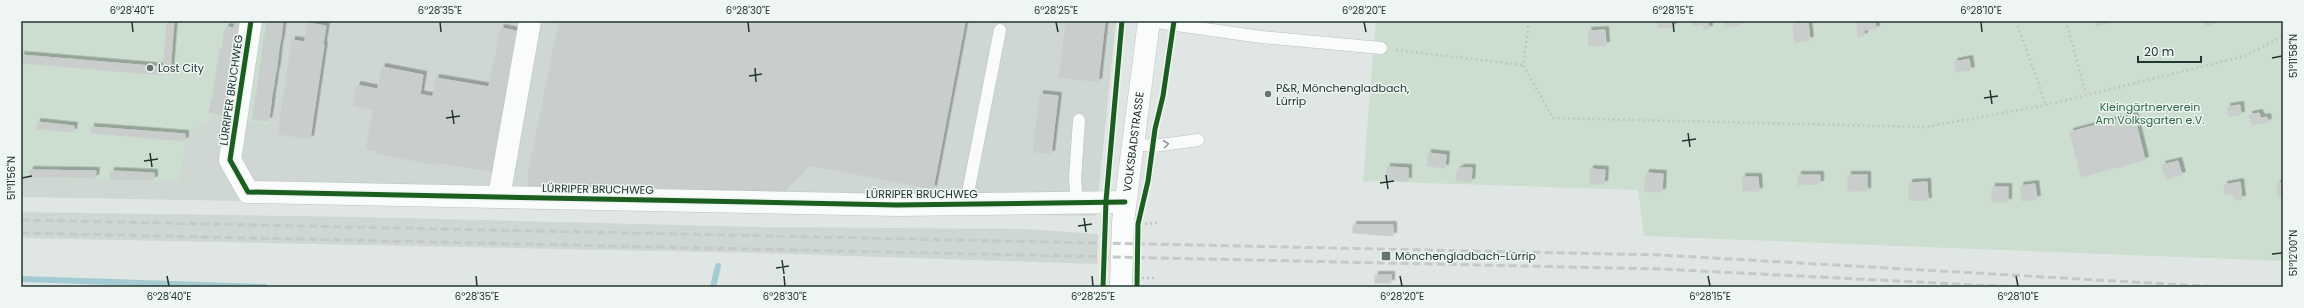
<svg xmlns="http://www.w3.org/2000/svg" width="2304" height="308" font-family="Poppins,sans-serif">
<defs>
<filter id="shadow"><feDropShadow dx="3.5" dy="-3.5" stdDeviation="0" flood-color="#0004"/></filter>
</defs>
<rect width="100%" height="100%" fill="#e0e6e3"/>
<g fill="#cfd7d3">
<polygon points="21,21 1116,21 1096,216 21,197"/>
<polygon points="21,212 359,217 758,227 1029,229 1098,234 1097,264 759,253 21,238"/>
</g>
<g fill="#cbded0">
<polygon points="21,21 286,21 270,125 214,116 187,135 179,181 21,178"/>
<polygon points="1376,21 2283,21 2283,261 1644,236 1638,190 1363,181"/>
</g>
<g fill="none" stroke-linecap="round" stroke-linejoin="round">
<g stroke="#a4cbd1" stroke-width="6">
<polyline points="21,279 265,287"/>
<polyline points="713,287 718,266"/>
</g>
</g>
<g fill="#c9cecc" stroke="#c9cfcc" filter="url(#shadow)">
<polygon points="167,21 174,21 170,71 163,70"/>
<polygon points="235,21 242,21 241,29 234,28"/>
<polygon points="267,21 283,21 282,29 266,27"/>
<polygon points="559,21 616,21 615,26 593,22 592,28"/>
<polygon points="559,21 592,28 593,22 615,26 616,21 779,21 745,192 528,186 528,175"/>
<polygon points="779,21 965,22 933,189 808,165 781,193 745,192"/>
<polygon points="1066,21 1105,21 1098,82 1059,77"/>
<polygon points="1658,21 1673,21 1673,27 1658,28"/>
<polygon points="1693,21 1708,21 1709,29 1704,29 1703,24 1693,26"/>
<polygon points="1724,21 1740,21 1741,25 1725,27"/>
<polygon points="1875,21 1876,29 1864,30 1864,36 1858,37 1857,22"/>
<polygon points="2095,21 2112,21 2112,22 2096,26"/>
<polygon points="2204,21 2215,21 2216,23 2206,26"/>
<polygon points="1808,22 1810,40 1795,42 1793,24"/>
<polygon points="308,23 326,26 323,44 305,41"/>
<polygon points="226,27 244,29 242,37 224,34"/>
<polygon points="266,27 282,29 281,38 265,36"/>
<polygon points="501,28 521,32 506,110 499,109 498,113 484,110"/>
<polygon points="1605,30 1606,45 1589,46 1588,31"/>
<polygon points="224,34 242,37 241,45 223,42"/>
<polygon points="265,36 281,38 279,47 263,45"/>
<polygon points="292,40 324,45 310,139 278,134"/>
<polygon points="223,42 241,45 238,52 222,50"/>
<polygon points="263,45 279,47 278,57 262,54"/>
<polygon points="220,49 238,52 236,61 219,58"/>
<polygon points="262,54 278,57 277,66 261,63"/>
<polygon points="21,55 163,67 162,75 21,63"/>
<polygon points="219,58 236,61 235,70 217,67"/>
<polygon points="1969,59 1971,70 1956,72 1954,62"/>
<polygon points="261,63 277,66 275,75 259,73"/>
<polygon points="217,67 235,70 233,80 216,76"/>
<polygon points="382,67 423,75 420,94 378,87"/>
<polygon points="259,73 275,75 274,84 258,82"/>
<polygon points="216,76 233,80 232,89 214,86"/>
<polygon points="436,78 489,87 485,107 433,96"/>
<polygon points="258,82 274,84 272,94 257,91"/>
<polygon points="357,85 367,87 363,108 353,106"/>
<polygon points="214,86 232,89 230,98 213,95"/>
<polygon points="367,87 377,89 373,110 363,108"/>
<polygon points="378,87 457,101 445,164 436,163 436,165 375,153 376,151 366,149"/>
<polygon points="257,91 272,94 271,103 255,100"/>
<polygon points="1040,94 1058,96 1051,154 1033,152"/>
<polygon points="213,95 230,98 228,107 211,104"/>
<polygon points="255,100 271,103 270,112 254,109"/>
<polygon points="457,101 485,107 484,110 498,113 499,109 506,110 494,172 445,164"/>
<polygon points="211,104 228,107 227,116 209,113"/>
<polygon points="2240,105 2241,115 2229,117 2227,107"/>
<polygon points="254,109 270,112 268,121 252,119"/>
<polygon points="2259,113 2261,118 2267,117 2268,122 2252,125 2249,115"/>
<polygon points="2134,115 2145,160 2081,177 2070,132"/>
<polygon points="37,122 74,126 73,132 37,129"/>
<polygon points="91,127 185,134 185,138 184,141 91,133"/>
<polygon points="1428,153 1446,155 1445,168 1427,166"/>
<polygon points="2178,161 2182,175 2166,179 2162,165"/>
<polygon points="1387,167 1408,168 1408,181 1386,180"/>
<polygon points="1460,168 1472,168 1471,182 1456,181 1457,170 1460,170"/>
<polygon points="1590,169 1605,170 1604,184 1590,184"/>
<polygon points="30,170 96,171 95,178 29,177"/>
<polygon points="111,171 154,173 154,180 110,179"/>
<polygon points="1646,173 1663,174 1662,192 1644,191"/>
<polygon points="1798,175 1820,175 1820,184 1798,185"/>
<rect x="1848" y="175" width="19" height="16"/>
<polygon points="1742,177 1758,177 1759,191 1743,191"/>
<polygon points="1927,182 1928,201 1909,200 1909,183"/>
<polygon points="2240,182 2242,199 2234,200 2233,194 2225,195 2224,185"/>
<polygon points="2283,183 2283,203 2282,197 2278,197 2277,184"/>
<polygon points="2035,184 2037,199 2022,201 2020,186"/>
<rect x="1992" y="187" width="16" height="15"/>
<polygon points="1353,225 1393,225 1393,236 1353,233"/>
<rect x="1375" y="275" width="16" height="8"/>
</g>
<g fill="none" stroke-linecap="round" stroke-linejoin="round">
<defs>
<g id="service">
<polyline points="1149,21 1261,37 1381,48"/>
<polyline points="1134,144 1153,146 1198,140"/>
<polyline points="1077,202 1075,179 1079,120"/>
<polyline points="966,203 1000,30"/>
</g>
<g id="minor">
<polyline points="251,21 230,160 248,192 897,205 1125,202"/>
<polyline points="499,197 530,21"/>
</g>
<g id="secondary">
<path id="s1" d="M1121,287l2,-65 26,-201"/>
</g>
</defs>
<use href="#service" stroke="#bdc3c0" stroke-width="13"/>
<use href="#minor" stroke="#bdc3c0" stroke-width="23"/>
<use href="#secondary" stroke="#bdc3c1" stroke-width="23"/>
<g stroke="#bfc7c5" stroke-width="2.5" stroke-dasharray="2 3" stroke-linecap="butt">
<polyline points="1529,21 1523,65 1553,118 1926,127 2046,105 2245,56 2283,36"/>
<polyline points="2016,21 2046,105"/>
<polyline points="2066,21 2086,94"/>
<polyline points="1396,50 1523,65"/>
<polyline points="1145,224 1157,223"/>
<polyline points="1142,278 1157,278"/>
</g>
<use href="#service" stroke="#fafbfb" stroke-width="12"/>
<use href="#minor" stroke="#fafbfb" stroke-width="22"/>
<use href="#secondary" stroke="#fafbfb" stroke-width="22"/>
<g stroke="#c5c9c8" stroke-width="3" stroke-dasharray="8 4" stroke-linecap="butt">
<polyline points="21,220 1661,255 2220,287"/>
<polyline points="21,233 1661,269 2016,287"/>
</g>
<defs>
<g id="cycleway">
<polyline points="251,21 230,160 248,192 897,205 1125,202"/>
<polyline points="1103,287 1106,201 1122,21"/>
<polyline points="1137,287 1138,224 1148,181 1155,129 1163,96 1174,21"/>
</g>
</defs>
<use href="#cycleway" stroke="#eef5f2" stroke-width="8"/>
<use href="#cycleway" stroke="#1b5e20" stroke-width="5"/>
</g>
<defs><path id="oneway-chevron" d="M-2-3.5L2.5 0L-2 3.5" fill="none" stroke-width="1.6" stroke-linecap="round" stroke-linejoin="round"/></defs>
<use stroke="#8e9896" href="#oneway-chevron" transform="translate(1166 144) rotate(-7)"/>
<path fill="none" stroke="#213630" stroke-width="1.5" d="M132,22l1,10M440,22l1,10M748,22l1,10M1056,22l2,10M1364,22l2,10M1673,22l1,10M1981,22l1,10M2272,58l10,-2M755,68l1,14M749,76l13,-2M1990,90l2,14M1984,98l14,-2M452,110l2,14M446,118l14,-2M1688,133l2,14M1682,141l14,-2M150,153l2,14M144,161l14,-2M1386,175l2,14M22,178l10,-2M1380,183l14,-2M1084,218l2,14M1078,226l14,-2M2272,254l10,-1M782,260l2,14M776,268l13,-2M167,276l2,10M476,276l1,10M784,276l1,10M1092,276l1,10M1400,276l2,10M1708,276l2,10M2016,276l2,10"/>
<g fill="#64746f" stroke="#eef5f2" stroke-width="1.5">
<circle cx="150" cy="68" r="4"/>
<circle cx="1268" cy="94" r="4"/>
<rect x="1381" y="251" width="10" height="10" rx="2"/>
</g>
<g text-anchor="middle" stroke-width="3" stroke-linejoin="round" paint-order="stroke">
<g font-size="11" fill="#213630" stroke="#eef5f2" text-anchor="start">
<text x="158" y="72">Lost City</text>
<text x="1276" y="92">P&amp;R, Mönchengladbach,<tspan x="1276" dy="13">Lürrip</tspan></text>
<text x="1395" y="260">Mönchengladbach-Lürrip</text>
</g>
<g font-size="11" fill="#213630" stroke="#eef5f2">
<text transform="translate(231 90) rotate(-82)" y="4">LÜRRIPER BRUCHWEG</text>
<text dy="4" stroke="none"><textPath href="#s1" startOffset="146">VOLKSBADSTRASSE</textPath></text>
<text transform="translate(598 189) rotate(1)" y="4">LÜRRIPER BRUCHWEG</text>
<text x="922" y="198">LÜRRIPER BRUCHWEG</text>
</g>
<g font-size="11" fill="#306945" stroke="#eef5f2">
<text x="2150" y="111">Kleingärtnerverein<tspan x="2150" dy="13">Am Volksgarten e.V.</tspan></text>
</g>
</g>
<rect width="2304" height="308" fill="none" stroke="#eef5f2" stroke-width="44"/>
<path d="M2138 56v6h63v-6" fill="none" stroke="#213630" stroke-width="2"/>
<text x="2144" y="56" font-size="12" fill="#213630" stroke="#eef5f2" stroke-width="3" paint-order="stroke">20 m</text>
<rect x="22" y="22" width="2260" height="264" fill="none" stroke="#213630" stroke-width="1.5"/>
<g font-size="10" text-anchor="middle" fill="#213630">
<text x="132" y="14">6°28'40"E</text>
<text x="440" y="14">6°28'35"E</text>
<text x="748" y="14">6°28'30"E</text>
<text x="1056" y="14">6°28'25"E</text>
<text x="1364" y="14">6°28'20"E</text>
<text x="1673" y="14">6°28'15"E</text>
<text x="1981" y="14">6°28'10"E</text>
<text transform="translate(2293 56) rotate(-90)" y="4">51°11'58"N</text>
<text transform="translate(11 178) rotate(-90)" y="4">51°11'56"N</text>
<text transform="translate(2293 253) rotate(-90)" y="4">51°12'00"N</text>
<text x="169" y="300">6°28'40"E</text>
<text x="477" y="300">6°28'35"E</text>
<text x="785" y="300">6°28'30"E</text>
<text x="1093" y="300">6°28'25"E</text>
<text x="1402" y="300">6°28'20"E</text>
<text x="1710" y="300">6°28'15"E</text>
<text x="2018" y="300">6°28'10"E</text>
</g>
</svg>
